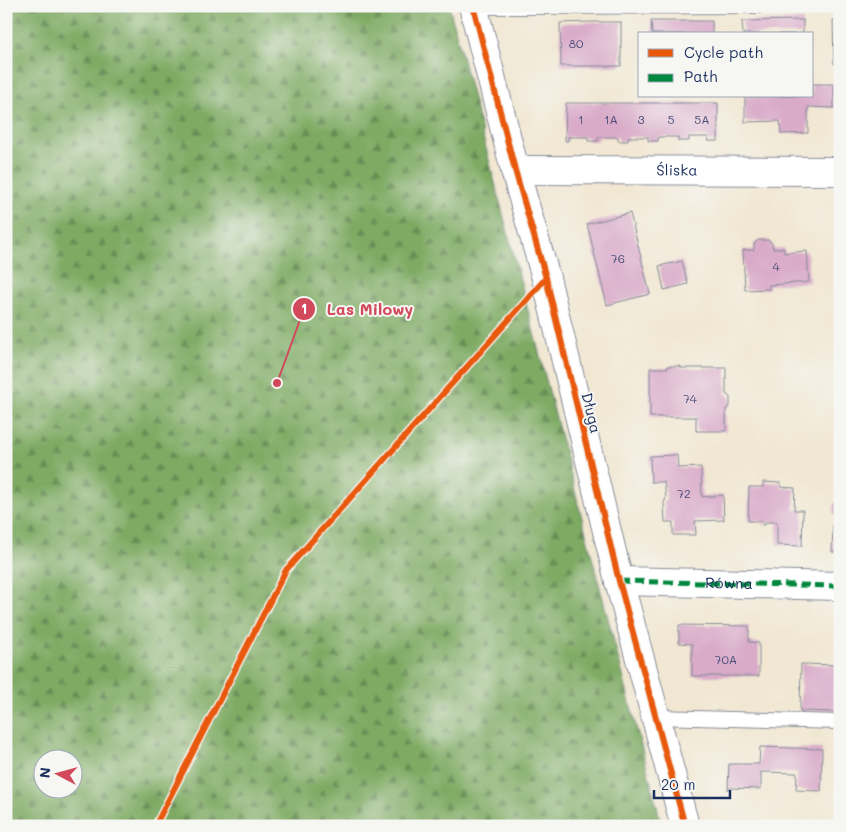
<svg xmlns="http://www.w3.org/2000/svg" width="846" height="832" font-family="Mali,sans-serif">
<defs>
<pattern id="forest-firs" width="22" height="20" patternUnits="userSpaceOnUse" patternTransform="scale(1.25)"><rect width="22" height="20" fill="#7eaa63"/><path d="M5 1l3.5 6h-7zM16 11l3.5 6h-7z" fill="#668b55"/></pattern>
</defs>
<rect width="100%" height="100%" fill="#f6f6f2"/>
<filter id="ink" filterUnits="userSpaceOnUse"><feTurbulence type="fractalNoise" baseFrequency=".02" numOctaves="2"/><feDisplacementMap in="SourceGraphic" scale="10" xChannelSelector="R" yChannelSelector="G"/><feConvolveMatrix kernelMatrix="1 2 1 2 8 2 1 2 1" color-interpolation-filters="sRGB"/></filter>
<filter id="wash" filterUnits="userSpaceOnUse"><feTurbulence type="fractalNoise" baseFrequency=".0096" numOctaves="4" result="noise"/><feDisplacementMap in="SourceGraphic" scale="20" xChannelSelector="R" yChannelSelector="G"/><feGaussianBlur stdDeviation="1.12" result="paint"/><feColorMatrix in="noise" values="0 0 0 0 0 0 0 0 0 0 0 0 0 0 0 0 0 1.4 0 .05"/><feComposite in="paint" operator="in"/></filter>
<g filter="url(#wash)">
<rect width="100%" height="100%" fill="#f1e7d2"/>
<path fill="url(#forest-firs)" stroke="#4c6c60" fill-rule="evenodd" d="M6,6h443l213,820h-656zM42,760h30v30h-30z"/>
<g id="blocks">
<g fill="#d9abc9">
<polygon points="803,20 803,34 743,34 742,21"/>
<polygon points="833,20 840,20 840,64 834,64"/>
<polygon points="651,21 712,21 712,34 652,34"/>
<polygon points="591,22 621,22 621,66 561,66 560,23"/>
<polygon points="812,84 834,84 834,108 808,107 808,133 781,134 780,121 745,122 745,97 812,96"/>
<polygon points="566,103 718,103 718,141 708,141 709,137 689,137 689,141 678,141 678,137 658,137 658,141 648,141 648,137 628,137 628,141 618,141 618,137 598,137 598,141 588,141 588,137 568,137 568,141 565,141"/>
<polygon points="630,213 650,294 607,305 587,224"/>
<polygon points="758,240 768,240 772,243 773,249 784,248 784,253 807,251 809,282 769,285 769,289 745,290 743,250 754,250 754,244"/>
<polygon points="682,261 688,284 664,290 659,266"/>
<polygon points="668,366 681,366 681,368 726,368 726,394 730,397 730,406 726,409 726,431 696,431 696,417 650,417 650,368 668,368"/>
<polygon points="677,455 678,468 701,467 702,497 723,495 724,520 695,521 696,535 673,535 673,522 665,522 664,503 666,498 664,482 651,482 650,456"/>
<polygon points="763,482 781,483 781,487 795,488 794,510 803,510 802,546 777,545 777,522 765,522 765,525 762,525 762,521 748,521 749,487 763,487"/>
<polygon points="840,500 840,518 833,513 834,504"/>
<polygon points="833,524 840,524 840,552 832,552"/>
<polygon points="679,625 749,626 749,642 759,643 759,676 692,676 692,644 679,643"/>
<polygon points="801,664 840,665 839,712 800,711"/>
<polygon points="760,747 822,749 821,791 796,790 797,773 761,772 761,789 730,788 728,790 729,764 759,764"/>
</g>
</g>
</g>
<g filter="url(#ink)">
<use href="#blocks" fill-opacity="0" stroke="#868b98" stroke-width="1"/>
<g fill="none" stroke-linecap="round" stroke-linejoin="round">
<defs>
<g id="lane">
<polyline points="473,7 757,6"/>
<polyline points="656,717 840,722"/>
</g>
<g id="street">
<polyline points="473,6 515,170 546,278 619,581 685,826"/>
<path id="s1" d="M515,170l325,1"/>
<path id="s2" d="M619,581l221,5"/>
</g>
</defs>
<use href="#lane" stroke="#868b98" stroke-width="16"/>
<use href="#street" stroke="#868b98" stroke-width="30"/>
<use href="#lane" stroke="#fff" stroke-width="14"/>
<use href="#street" stroke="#fff" stroke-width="28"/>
<polyline stroke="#00873e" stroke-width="5" stroke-dasharray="10 5" stroke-linecap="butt" points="619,581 840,586"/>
<defs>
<g id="cycleway">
<polyline points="473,6 515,170 546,278 619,581 685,826"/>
<polyline points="155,826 286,570 546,278"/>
</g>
</defs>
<use href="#cycleway" stroke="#f6f6f2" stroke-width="9"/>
<use href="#cycleway" stroke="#e8590c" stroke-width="6"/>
</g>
</g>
<g text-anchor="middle" stroke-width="4" stroke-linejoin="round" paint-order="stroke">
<g font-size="12" fill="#4a4e79">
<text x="576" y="48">80</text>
<text x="581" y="124">1</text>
<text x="611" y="124">1A</text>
<text x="641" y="124">3</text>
<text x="671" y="124">5</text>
<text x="702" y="124">5A</text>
<text x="618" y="263">76</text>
<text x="776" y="271">4</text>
<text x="690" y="403">74</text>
<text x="684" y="498">72</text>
<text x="726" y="664">70A</text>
</g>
<g font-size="15" fill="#1b2f5e" stroke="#f6f6f2">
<text dy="5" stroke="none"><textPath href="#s1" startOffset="162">Śliska</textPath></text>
<text transform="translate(591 413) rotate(76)" y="5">Długa</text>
<text dy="5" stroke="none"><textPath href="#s2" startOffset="110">Równa</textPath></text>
</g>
</g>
<path fill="none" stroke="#d1495b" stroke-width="2" d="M277 383L304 309"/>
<g fill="#d1495b" stroke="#f6f6f2" stroke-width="2">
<circle cx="277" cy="383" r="5"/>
<circle cx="304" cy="309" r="12"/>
</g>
<g font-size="15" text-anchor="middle" font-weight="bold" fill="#fff">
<text x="304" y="314">1</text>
</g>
<g font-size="16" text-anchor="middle" font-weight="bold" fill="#d1495b" stroke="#f6f6f2" stroke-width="4" stroke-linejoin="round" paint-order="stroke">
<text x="370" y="315">Las Milowy</text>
</g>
<rect width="846" height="832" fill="none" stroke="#f6f6f2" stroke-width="25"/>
<rect x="638" y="32" width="175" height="65" fill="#f6f6f2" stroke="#9ea6b7"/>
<rect x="648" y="49" width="25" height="8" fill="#e8590c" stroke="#9ea6b7"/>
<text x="684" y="58" font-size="15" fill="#1b2f5e">Cycle path</text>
<rect x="648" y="74" width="25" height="8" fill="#00873e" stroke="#9ea6b7"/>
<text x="684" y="82" font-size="15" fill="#1b2f5e">Path</text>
<g transform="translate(58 774) rotate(276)"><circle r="24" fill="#f6f6f2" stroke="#9ea6b7"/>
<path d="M0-4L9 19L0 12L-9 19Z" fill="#d1495b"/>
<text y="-8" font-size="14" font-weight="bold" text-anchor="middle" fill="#1b2f5e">N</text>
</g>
<path d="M654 790v8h76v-8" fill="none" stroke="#1b2f5e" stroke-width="2.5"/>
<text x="661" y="790" font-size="15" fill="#1b2f5e" stroke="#f6f6f2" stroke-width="4" paint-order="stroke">20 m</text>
</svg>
